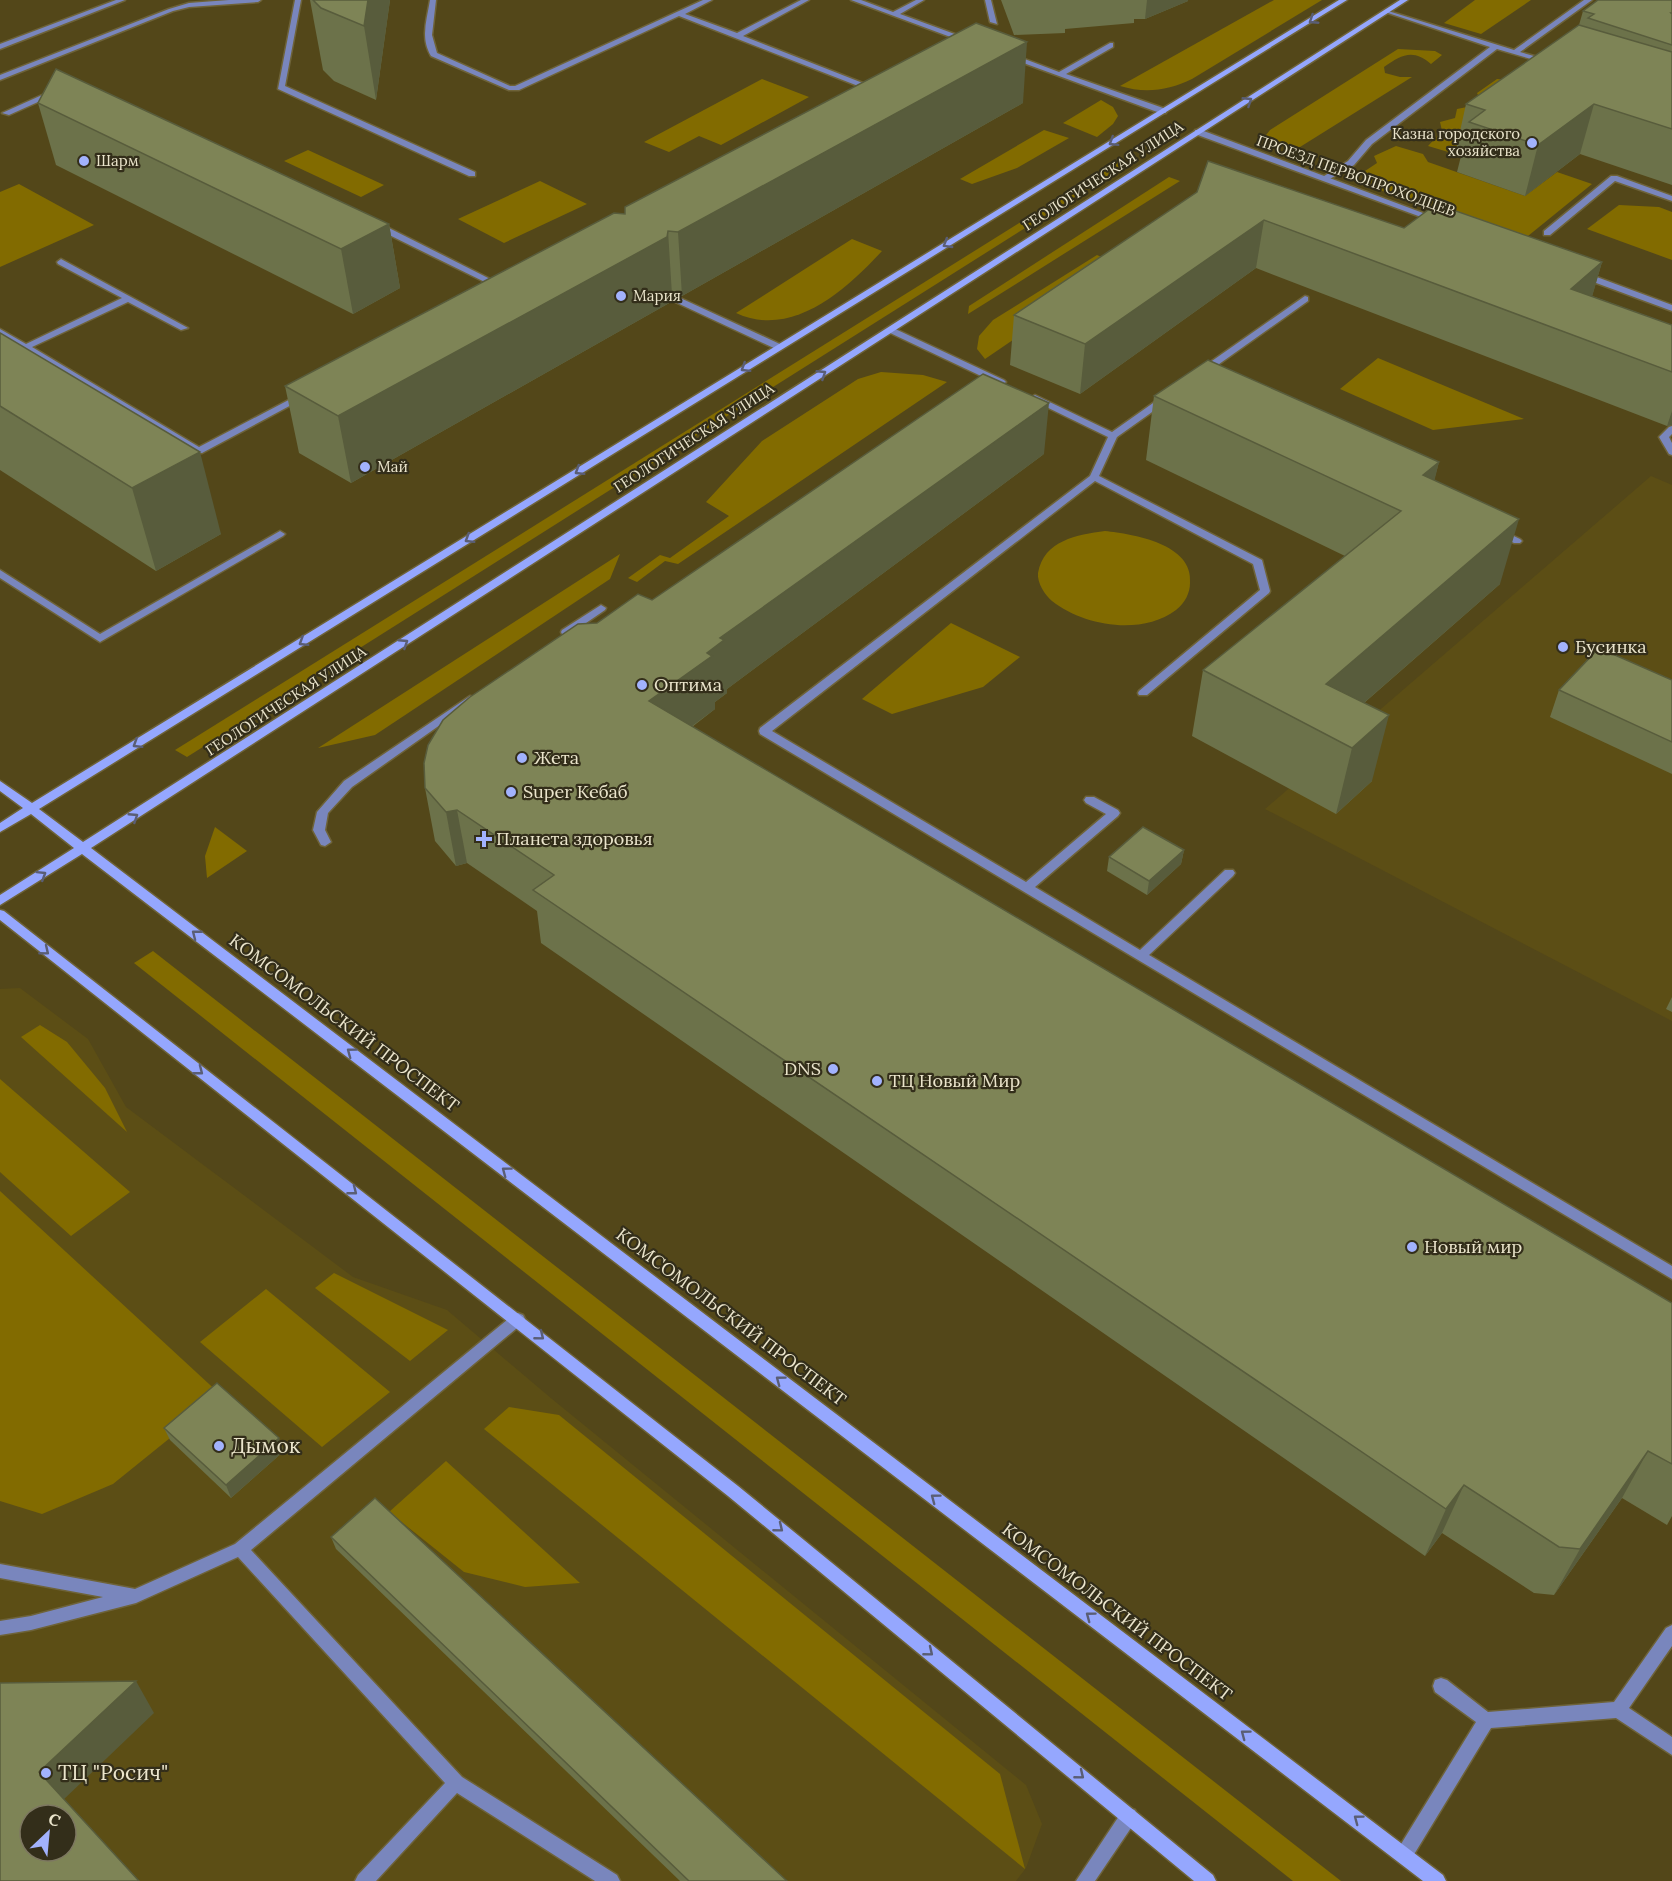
<svg xmlns="http://www.w3.org/2000/svg" width="1672" height="1881" font-family="Lora,serif">
<rect width="100%" height="100%" fill="#534719"/>
<g fill="#5c4e15" fill-rule="evenodd">
<polygon points="1651,476 1672,485 1672,1021 1265,809"/>
<path d="M20,988l68,51 38,68 227,170 94,33 105,89 474,386 16,39 -16,44 -10,13h-1016v-892zM30,1815h36v36h-36z"/>
</g>
<g fill="#826b00">
<path d="M1274,0h48l-130,79c-23,11 -46,15 -72,7z"/>
<polygon points="1475,0 1531,0 1481,34 1444,23"/>
<path d="M1398,49l37,2 7,4 -11,9c-18,-16 -30,-9 -47,3l1,6 15,4h12l-112,70 -19,-1 -18,-7 7,-9z"/>
<polygon points="762,79 809,97 721,145 699,136 669,152 644,142"/>
<polygon points="1497,79 1524,81 1543,90 1455,154 1428,146 1442,131 1440,122 1455,118 1457,109 1482,104 1477,93"/>
<polygon points="1101,100 1113,107 1118,116 1113,124 1097,137 1063,123"/>
<polygon points="1044,130 1069,138 1017,168 972,184 960,179"/>
<polygon points="1396,146 1423,154 1428,162 1525,196 1557,172 1592,184 1522,241 1369,186 1362,173 1377,163 1374,156"/>
<polygon points="308,150 384,185 361,197 284,161"/>
<polygon points="1117,162 1125,165 187,757 175,750"/>
<polygon points="1169,177 1180,181 968,314 969,306"/>
<polygon points="540,181 587,204 504,243 458,219"/>
<polygon points="19,184 94,225 0,267 0,192"/>
<polygon points="1619,205 1659,207 1672,212 1672,260 1587,229"/>
<path d="M852,239l30,12c-36,39 -90,88 -146,62z"/>
<polygon points="1097,255 1121,266 985,359 977,349 979,336 993,320"/>
<polygon points="1378,358 1524,419 1433,430 1340,389"/>
<polygon points="881,372 923,375 947,382 678,564 665,561 637,582 628,578 660,555 670,558 729,516 706,502 762,441 858,379"/>
<path d="M1105,531c28,3 89,13 85,52 0,10 -5,20 -14,27 -35,26 -92,16 -124,-9 -7,-6 -15,-18 -14,-28 6,-33 39,-38 67,-42z"/>
<polygon points="620,554 610,579 375,735 318,748"/>
<polygon points="951,623 1020,657 983,687 892,714 862,699"/>
<polygon points="215,827 247,851 207,878 205,856"/>
<polygon points="153,951 1341,1881 1293,1881 134,963"/>
<polygon points="40,1025 67,1042 105,1088 127,1132 21,1037"/>
<polygon points="0,1079 130,1192 71,1236 0,1172"/>
<polygon points="0,1191 222,1396 113,1484 42,1514 0,1501"/>
<polygon points="334,1273 448,1330 410,1361 315,1288"/>
<polygon points="266,1289 390,1392 322,1447 200,1342"/>
<polygon points="509,1407 559,1415 1000,1774 1025,1869 484,1429"/>
<polygon points="446,1461 580,1583 525,1587 464,1572 389,1512"/>
</g>
<g fill="none" stroke-linecap="round" stroke-linejoin="round">
<defs>
<g id="lane">
<polygon points="229,0 261,0 258,2 189,7 173,11 0,80 0,75 169,9 189,3"/>
<polygon points="295,0 301,0 285,86 475,172 475,176 469,176 278,89"/>
<path d="M430,0h6l-4,35 5,18 73,33h5l188,-86h9l-27,14 52,19 64,-33h8l-66,36 135,53 -7,2 -192,-75 -160,74h-10l-78,-34c-11,-18 -4,-37 -1,-56z"/>
<polygon points="851,0 861,0 893,12 916,0 924,0 900,14 971,40 964,42"/>
<polygon points="985,0 991,0 997,24 990,22"/>
<polygon points="1584,0 1592,0 1520,52 1548,60 1548,64 1497,49 1372,144 1354,165 1328,180 1321,178 1348,161 1366,140 1490,47 1385,12 1385,10 1514,50"/>
<polygon points="1110,43 1113,43 1113,47 1066,74 1166,109 1166,113 1160,113 1007,57 1014,55 1059,72"/>
<polygon points="51,91 58,93 9,115 2,113"/>
<polygon points="1611,176 1617,176 1672,196 1672,201 1615,181 1550,235 1544,235 1544,231"/>
<polygon points="373,223 379,223 504,286 497,288 373,227"/>
<polygon points="61,259 188,328 181,330 128,302 32,347 199,447 300,394 306,394 308,396 202,453 196,453 0,336 0,329 26,344 122,298 58,264 57,262"/>
<polygon points="676,296 782,345 783,347 779,350 776,349 673,301 673,297"/>
<polygon points="1305,296 1308,297 1308,301 1205,374 1199,374 1199,370"/>
<polygon points="891,327 1004,380 1006,382 1001,385 998,384 888,332 887,330"/>
<polygon points="1035,395 1112,432 1163,396 1169,396 1169,400 1117,437 1099,476 1262,560 1270,591 1269,593 1147,695 1139,695 1138,693 1139,691 1260,590 1253,564 1095,481 772,731 1026,882 1106,814 1086,803 1084,800 1086,797 1094,797 1118,810 1120,813 1118,816 1035,887 1140,950 1225,870 1233,870 1235,873 1233,876 1149,955 1672,1266 1672,1279 760,734 759,731 760,728 1090,476 1108,437 1032,400 1030,398"/>
<polygon points="1672,426 1672,434 1669,437 1672,443 1672,455 1669,454 1659,437 1669,427"/>
<polygon points="1499,529 1520,539 1522,541 1520,543 1514,543 1496,534 1494,532"/>
<polygon points="280,531 285,534 283,536 100,642 0,578 0,570 100,634"/>
<polygon points="601,605 606,608 605,610 570,634 562,634 561,632 562,630"/>
<polygon points="470,696 474,697 475,699 474,701 352,787 328,813 325,830 331,842 325,846 321,845 313,830 317,812 344,781"/>
<polygon points="518,1313 523,1315 525,1319 523,1323 251,1550 462,1777 617,1875 620,1881 595,1881 457,1793 376,1881 355,1881 358,1875 445,1783 238,1557 136,1603 31,1630 0,1635 0,1621 31,1616 103,1597 0,1578 0,1564 135,1589 235,1544 513,1315"/>
<polygon points="1672,1625 1672,1646 1629,1708 1672,1737 1672,1755 1616,1718 1491,1728 1410,1861 1404,1863 1398,1861 1396,1855 1398,1849 1476,1722 1435,1692 1433,1686 1435,1680 1441,1678 1447,1680 1488,1712 1614,1702 1666,1628"/>
</g>
<g id="street">
<polygon points="116,0 125,0 0,49 0,44"/>
<polygon points="1195,130 1201,130 1439,219 1432,221 1195,134"/>
<polygon points="1580,273 1586,273 1672,305 1672,311 1580,277"/>
<polygon points="1129,1808 1135,1810 1137,1816 1135,1822 1095,1881 1076,1881 1123,1810"/>
</g>
<g id="secondary">
<polygon points="1339,0 1347,0 39,809 83,842 1400,0 1408,0 91,848 1443,1875 1446,1881 1423,1881 82,854 0,905 0,895 74,848 31,814 0,832 0,823 23,808 0,791 0,781 32,803"/>
<polygon points="0,910 4,911 738,1486 1213,1875 1216,1881 1194,1881 728,1496 0,920"/>
</g>
</defs>
<use href="#lane" stroke="#6e6339" stroke-width="3"/>
<use href="#street" stroke="#6e6339" stroke-width="3"/>
<use href="#secondary" stroke="#6e6339" stroke-width="3"/>
<use href="#lane" fill="#7986bd" fill-rule="evenodd"/>
<use href="#street" fill="#7986bd" fill-rule="evenodd"/>
<use href="#secondary" fill="#95a7fe" fill-rule="evenodd"/>
</g>
<g fill="#6c724a">
<polygon points="310,0 390,0 376,100 334,81 323,70"/>
<polygon points="1001,0 1188,0 1188,1 1145,19 1134,19 1134,23 1065,29 1065,33 1014,35"/>
<polygon points="1672,0 1672,185 1580,154 1525,196 1457,172 1461,156 1455,154 1466,104 1579,25 1583,11"/>
<polygon points="38,103 389,224 400,288 353,314 56,165"/>
<polygon points="1023,103 682,296 672,295 671,302 351,483 299,453 285,386 625,214"/>
<polygon points="1197,192 1602,262 1592,296 1672,325 1672,425 1667,426 1256,268 1080,394 1010,365 1014,315"/>
<polygon points="0,333 221,534 156,571 0,470"/>
<polygon points="1154,396 1439,462 1434,480 1500,584 1364,703 1372,781 1336,814 1192,736 1203,670 1345,556 1146,460"/>
<polygon points="1044,454 727,689 727,693 715,702 715,709 692,727 1672,1464 1672,1516 1667,1525 1622,1498 1554,1595 1534,1593 1442,1533 1425,1556 541,943 537,911 467,863 456,866 435,841 425,788 597,623 652,600"/>
<polygon points="1672,680 1672,774 1550,717 1559,690"/>
<polygon points="1184,850 1181,864 1147,895 1107,871 1109,857"/>
<polygon points="1672,997 1672,1012 1666,1009"/>
<polygon points="164,1428 284,1451 231,1498 170,1440"/>
<polygon points="331,1537 787,1881 680,1881 336,1549"/>
</g>
<g fill="#585c3c">
<polygon points="368,0 390,0 376,100 364,26"/>
<polygon points="1147,0 1188,0 1188,1 1145,19"/>
<polygon points="1027,42 1023,103 682,296 678,232"/>
<polygon points="1594,104 1580,154 1525,196 1538,145"/>
<polygon points="1264,220 1256,268 1080,394 1085,344"/>
<polygon points="389,224 400,288 353,314 341,249"/>
<polygon points="668,231 672,295 671,302 351,483 338,416"/>
<polygon points="1602,262 1588,311 1571,289"/>
<polygon points="1049,403 1044,454 727,689 727,693 715,702 715,709 653,755 649,701 707,653 720,638"/>
<polygon points="1672,411 1672,425 1667,426"/>
<polygon points="200,452 221,534 156,571 132,488"/>
<polygon points="1439,462 1423,527 1423,475"/>
<polygon points="1519,519 1500,584 1327,735 1326,684"/>
<polygon points="1389,715 1372,781 1336,814 1352,748"/>
<polygon points="457,810 467,863 456,866 446,812"/>
<polygon points="1184,850 1181,864 1147,895 1149,881"/>
<polygon points="279,1438 284,1451 231,1498 226,1485"/>
<polygon points="1648,1451 1622,1498 1554,1595 1580,1549"/>
<polygon points="1464,1485 1442,1533 1425,1556 1446,1509"/>
<polygon points="136,1681 154,1713 61,1802 39,1772"/>
</g>
<g fill="#7e8456" stroke="#585c3c" stroke-width="1.5" fill-rule="evenodd">
<polygon points="313,0 368,0 364,26 321,8"/>
<polygon points="1598,0 1672,0 1672,13 1671,13 1672,14 1672,45 1588,18 1594,14 1583,11"/>
<polygon points="976,23 1027,42 678,232 668,231 667,237 338,416 285,386 614,213 625,214 625,207"/>
<polygon points="1579,25 1672,52 1672,129 1594,104 1538,145 1469,122 1485,110 1466,104"/>
<polygon points="56,69 389,224 341,249 38,103"/>
<polygon points="1208,161 1404,228 1436,204 1602,262 1571,289 1672,325 1672,372 1264,220 1085,344 1014,315 1197,192"/>
<polygon points="0,333 200,452 132,488 0,406"/>
<polygon points="1208,360 1439,462 1423,475 1519,519 1326,684 1389,715 1352,748 1203,670 1401,511 1154,396"/>
<polygon points="983,374 1049,403 720,638 724,640 707,653 712,656 649,701 1672,1303 1672,1464 1648,1451 1580,1549 1559,1547 1464,1485 1446,1509 533,890 554,875 457,810 446,812 425,788 424,763 428,745 443,720 470,697 578,624 597,623 638,594 652,600"/>
<polygon points="1599,648 1672,680 1672,742 1559,690"/>
<polygon points="1143,827 1184,850 1149,881 1109,857"/>
<polygon points="217,1383 279,1438 226,1485 164,1428"/>
<polygon points="375,1498 787,1881 689,1881 331,1537"/>
<path d="M136,1681l-97,91 100,109h-139v-198zM30,1815h36v36h-36z"/>
</g>
<defs><path id="oneway-chevron" d="M-2-3.5L2.5 0L-2 3.5" fill="none" stroke-width="1.6" stroke-linecap="round" stroke-linejoin="round" transform="scale(1.5)"/></defs>
<g stroke="#5a5e75">
<use href="#oneway-chevron" transform="translate(1313 20) rotate(147)"/>
<use href="#oneway-chevron" transform="translate(1248 101) rotate(-33)"/>
<use href="#oneway-chevron" transform="translate(1113 142) rotate(148)"/>
<use href="#oneway-chevron" transform="translate(947 244) rotate(149)"/>
<use href="#oneway-chevron" transform="translate(745 368) rotate(148)"/>
<use href="#oneway-chevron" transform="translate(822 374) rotate(-33)"/>
<use href="#oneway-chevron" transform="translate(579 471) rotate(148)"/>
<use href="#oneway-chevron" transform="translate(469 539) rotate(148)"/>
<use href="#oneway-chevron" transform="translate(303 642) rotate(148)"/>
<use href="#oneway-chevron" transform="translate(404 643) rotate(-33)"/>
<use href="#oneway-chevron" transform="translate(137 744) rotate(148)"/>
<use href="#oneway-chevron" transform="translate(134 817) rotate(-33)"/>
<use href="#oneway-chevron" transform="translate(42 875) rotate(-32)"/>
<use href="#oneway-chevron" transform="translate(196 934) rotate(-142)"/>
<use href="#oneway-chevron" transform="translate(45 951) rotate(39)"/>
<use href="#oneway-chevron" transform="translate(351 1052) rotate(-143)"/>
<use href="#oneway-chevron" transform="translate(199 1071) rotate(38)"/>
<use href="#oneway-chevron" transform="translate(506 1171) rotate(-143)"/>
<use href="#oneway-chevron" transform="translate(353 1191) rotate(38)"/>
<use href="#oneway-chevron" transform="translate(540 1336) rotate(39)"/>
<use href="#oneway-chevron" transform="translate(780 1380) rotate(-143)"/>
<use href="#oneway-chevron" transform="translate(935 1498) rotate(-143)"/>
<use href="#oneway-chevron" transform="translate(779 1528) rotate(39)"/>
<use href="#oneway-chevron" transform="translate(1090 1616) rotate(-143)"/>
<use href="#oneway-chevron" transform="translate(929 1652) rotate(39)"/>
<use href="#oneway-chevron" transform="translate(1245 1734) rotate(-143)"/>
<use href="#oneway-chevron" transform="translate(1080 1775) rotate(39)"/>
<use href="#oneway-chevron" transform="translate(1358 1819) rotate(-143)"/>
</g>
<g fill="#a2b2fd" stroke="#332e1a" stroke-width="2">
<circle cx="1532" cy="143" r="6"/>
<circle cx="84" cy="161" r="6"/>
<circle cx="621" cy="296" r="6"/>
<circle cx="365" cy="467" r="6"/>
<circle cx="1563" cy="647" r="6"/>
<circle cx="642" cy="685" r="6"/>
<circle cx="522" cy="758" r="6"/>
<circle cx="511" cy="792" r="6"/>
<path d="M481 830h6v6h6v6h-6v6h-6v-6h-6v-6h6z"/>
<circle cx="833" cy="1069" r="6"/>
<circle cx="877" cy="1081" r="6"/>
<circle cx="1412" cy="1247" r="6"/>
<circle cx="219" cy="1446" r="6"/>
<circle cx="46" cy="1773" r="6"/>
</g>
<g text-anchor="middle" stroke-width="4.5" stroke-linejoin="round" paint-order="stroke">
<g font-size="15" fill="#ebe5cc" stroke="#332e1a" text-anchor="start">
<text x="1520" y="139" text-anchor="end">Казна городского<tspan x="1520" dy="17">хозяйства</tspan></text>
<text x="96" y="166">Шарм</text>
<text x="633" y="301">Мария</text>
<text x="377" y="472">Май</text>
</g>
<g font-size="15" fill="#ebe5cc" stroke="#332e1a">
<text transform="translate(1103 176) rotate(-33)" y="5">ГЕОЛОГИЧЕСКАЯ УЛИЦА</text>
<text transform="translate(1356 176) rotate(20)" y="5">ПРОЕЗД ПЕРВОПРОХОДЦЕВ</text>
<text transform="translate(694 438) rotate(-33)" y="5">ГЕОЛОГИЧЕСКАЯ УЛИЦА</text>
<text transform="translate(286 701) rotate(-33)" y="5">ГЕОЛОГИЧЕСКАЯ УЛИЦА</text>
</g>
<g font-size="18" fill="#ebe5cc" stroke="#332e1a" text-anchor="start">
<text x="1575" y="653">Бусинка</text>
<text x="654" y="691">Оптима</text>
<text x="534" y="764">Жета</text>
<text x="523" y="798">Super Кебаб</text>
<text x="496" y="845">Планета здоровья</text>
<text x="821" y="1075" text-anchor="end">DNS</text>
<text x="889" y="1087">ТЦ Новый Мир</text>
<text x="1424" y="1253">Новый мир</text>
</g>
<g font-size="18" fill="#ebe5cc" stroke="#332e1a">
<text transform="translate(344 1023) rotate(37)" y="6">КОМСОМОЛЬСКИЙ ПРОСПЕКТ</text>
<text transform="translate(731 1317) rotate(37)" y="6">КОМСОМОЛЬСКИЙ ПРОСПЕКТ</text>
<text transform="translate(1117 1612) rotate(37)" y="6">КОМСОМОЛЬСКИЙ ПРОСПЕКТ</text>
</g>
<g font-size="21" fill="#ebe5cc" stroke="#332e1a" text-anchor="start">
<text x="231" y="1453">Дымок</text>
<text x="58" y="1780">ТЦ "Росич"</text>
</g>
</g>
<g transform="translate(48 1833) rotate(26)"><circle r="28" fill="#332e1a" stroke="#7d7761" stroke-width="1.5"/>
<path d="M0-4.5L10 22L0 15L-10 22Z" fill="#a2b2fd"/>
<text y="-9" font-size="16" font-weight="bold" text-anchor="middle" fill="#ebe5cc">С</text>
</g>
</svg>
